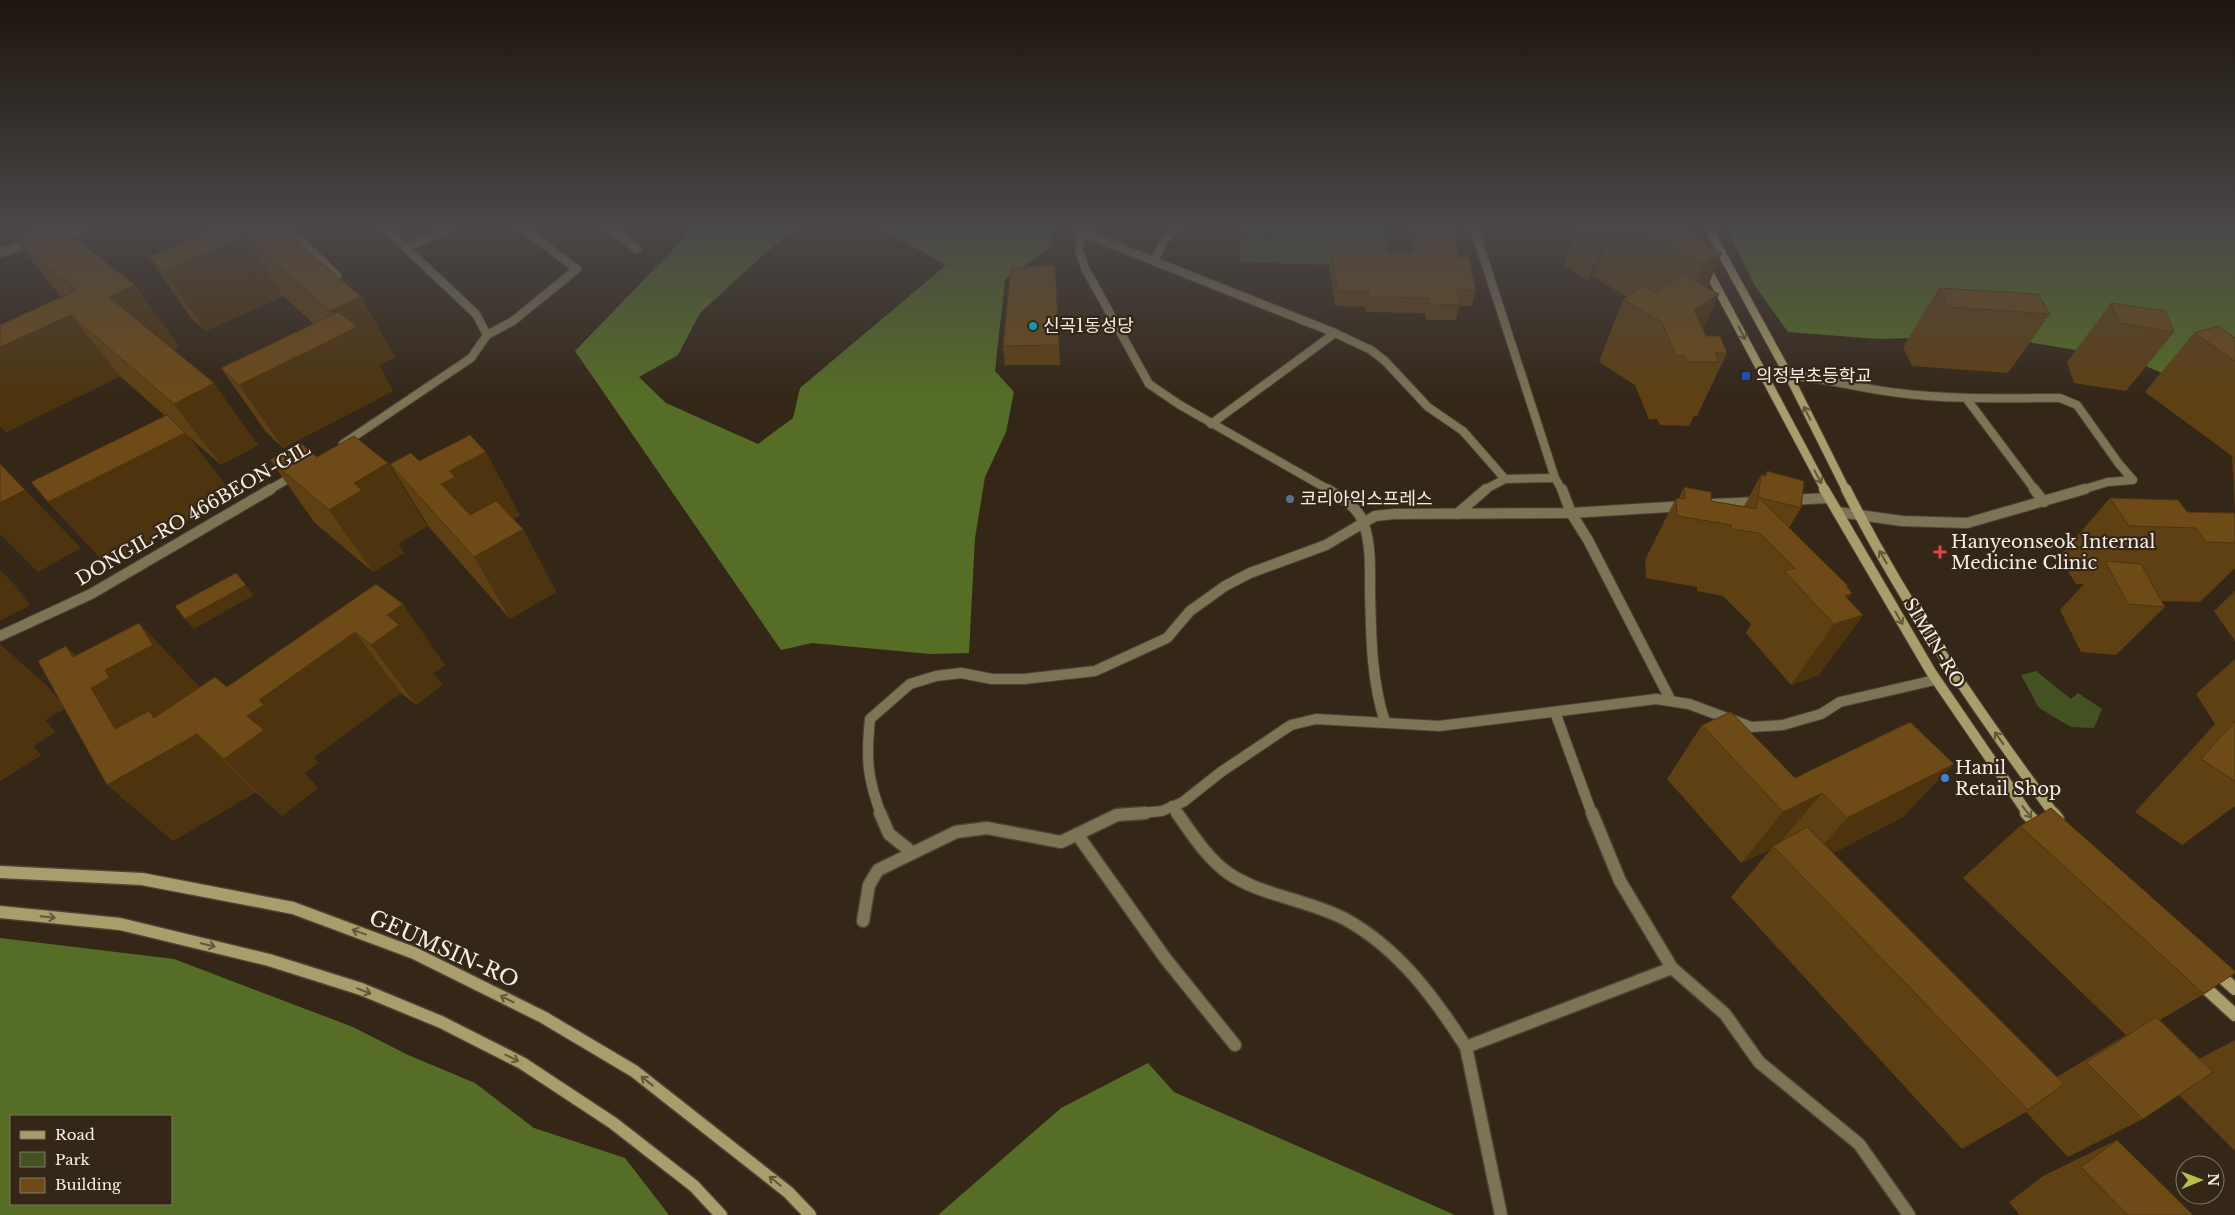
<svg xmlns="http://www.w3.org/2000/svg" width="2235" height="1215" font-family="'Libre Baskerville','Noto Sans KR',serif">
<rect width="100%" height="100%" fill="#342718"/>
<g fill="#425321">
<polygon points="1242,228 1385,228 1391,267 1239,262"/>
<polygon points="2036,671 2071,699 2078,693 2102,709 2094,728 2071,727 2039,708 2021,675"/>
</g>
<g fill="#556d25" fill-rule="evenodd">
<polygon points="694,228 797,228 763,255 700,313 678,355 639,377 666,403 758,444 793,418 800,388 946,265 882,230 883,228 1050,228 1052,246 1005,280 995,371 1014,392 1006,432 985,477 975,538 969,653 930,654 812,643 781,650 575,351"/>
<polygon points="1726,228 2235,228 2235,404 2129,359 1992,336 1878,339 1788,332 1755,286"/>
<path d="M0,938l174,21 179,68 55,28 67,28 59,45 91,30 44,57h-669zM171,1116v88h-160v-88z"/>
<polygon points="1148,1063 1174,1092 1455,1215 938,1215 1061,1108"/>
</g>
<g fill="none" stroke-linecap="round" stroke-linejoin="round">
<defs>
<g id="street-far2">
<polyline points="288,228 337,276"/>
<polyline points="609,228 637,249"/>
<polyline points="1083,228 1079,250 1085,268 1149,384 1180,405 1329,490"/>
<polyline points="1474,228 1555,478 1562,490"/>
<polyline points="1079,229 1083,233 1335,333 1371,350 1385,361 1428,407 1463,431 1505,479 1555,478"/>
<polyline points="55,237 85,228"/>
<polyline points="405,248 452,228"/>
<polyline points="0,253 34,242"/>
<polyline points="1154,261 1164,241 1176,228"/>
<polyline points="487,335 513,321 577,269 522,228"/>
<path d="M1789,376c38,2 73,13 110,17 53,7 107,5 161,5l17,7 42,59 14,16 -25,2 -27,8"/>
<polyline points="1966,398 2035,490"/>
<polyline points="1211,424 1335,333"/>
<polyline points="343,444 471,358 487,335 476,314 385,228"/>
<polyline points="269,490 295,475"/>
<polyline points="1484,490 1505,479"/>
</g>
<g id="street-far1">
<path d="M1327,489c14,8 32,18 37,36 7,20 6,43 6,64 1,44 1,91 15,133"/>
<polyline points="1562,489 1571,513 1588,540 1671,701"/>
<polyline points="2034,489 2044,502"/>
<polyline points="1789,500 1829,498"/>
<polyline points="1714,504 1759,502"/>
<polyline points="1838,512 1902,521 1967,523 2085,489"/>
<polyline points="1457,514 1486,489"/>
<polyline points="0,636 91,594 271,489"/>
<polyline points="1555,712 1592,814"/>
<polyline points="1172,806 1178,814"/>
<path d="M881,814c-14,-36 -15,-57 -11,-95l40,-35 26,-8 25,-3 31,6h32l71,-8 72,-33 23,-27 35,-25 25,-13 76,-28 49,-29 19,-2 177,-1 114,-7"/>
<polyline points="1131,814 1162,811 1183,802 1221,772 1291,725 1316,719 1439,726 1656,699 1689,704 1751,727 1783,725 1821,714 1840,702 1935,680"/>
</g>
<g id="street">
<polyline points="880,813 889,834 913,853"/>
<path d="M1177,813c15,21 30,45 51,60 31,22 81,27 117,46 53,29 89,78 121,128l206,-79 -52,-87 -28,-68"/>
<polyline points="1077,834 1165,958 1235,1045"/>
<polyline points="863,921 869,885 878,870 956,832 987,828 1061,842 1117,815 1145,813"/>
<polyline points="1672,968 1725,1014 1759,1062 1859,1144 1909,1215"/>
<polyline points="1466,1047 1501,1215"/>
</g>
<g id="secondary-far2">
<polyline points="1708,228 1789,376 1846,490"/>
<polyline points="1705,265 1825,490"/>
</g>
<g id="secondary-far1">
<polyline points="1824,489 1931,672 2028,814"/>
<path d="M1846,489c58,115 131,221 208,325"/>
</g>
<g id="secondary">
<polyline points="2026,813 2042,829"/>
<polyline points="2053,813 2058,819"/>
<polyline points="0,872 142,879 293,908 414,953 543,1017 634,1071 788,1192 810,1215"/>
<polyline points="0,912 120,924 269,960 361,989 441,1022 522,1063 613,1123 694,1186 721,1215"/>
<polyline points="2215,971 2235,989"/>
<polyline points="2199,982 2235,1015"/>
</g>
</defs>
<use href="#street-far2" stroke="#4f4335" stroke-width="10"/>
<use href="#street-far1" stroke="#4f4335" stroke-width="12"/>
<use href="#street" stroke="#4f4335" stroke-width="15"/>
<use href="#secondary-far2" stroke="#4f4335" stroke-width="10"/>
<use href="#secondary-far1" stroke="#4f4335" stroke-width="12"/>
<use href="#secondary" stroke="#4f4335" stroke-width="15"/>
<use href="#street-far2" stroke="#7b7455" stroke-width="8"/>
<use href="#street-far1" stroke="#7b7455" stroke-width="10"/>
<use href="#street" stroke="#7b7455" stroke-width="12"/>
<use href="#secondary-far2" stroke="#a99e6b" stroke-width="8"/>
<use href="#secondary-far1" stroke="#a99e6b" stroke-width="10"/>
<use href="#secondary" stroke="#a99e6b" stroke-width="12"/>
</g>
<g fill="#5f4013">
<polygon points="205,228 281,228 361,297 395,357 379,365 393,391 283,448 266,432 221,368 314,324 283,296 206,331 191,318 149,257 207,233"/>
<polygon points="1409,228 1454,228 1460,257 1476,290 1472,306 1459,306 1456,320 1426,320 1425,313 1366,312 1365,307 1335,306 1330,267 1332,252 1413,253"/>
<polygon points="1576,228 1679,228 1708,246 1707,287 1703,330 1706,336 1727,353 1697,416 1694,416 1689,426 1660,425 1657,419 1649,419 1635,385 1599,362 1623,299 1627,297 1594,277 1588,280 1564,265"/>
<polygon points="16,240 135,285 179,347 173,350 258,445 221,465 187,435 234,496 106,564 48,502 165,416 120,376 7,432 0,426 0,325 61,297"/>
<polygon points="1055,265 1060,365 1005,365 1003,346"/>
<polygon points="1939,288 2050,314 2008,373 1912,366 1903,347"/>
<polygon points="2111,303 2174,332 2126,391 2074,383 2067,362"/>
<polygon points="2194,333 2235,338 2235,509 2232,456 2145,392"/>
<polygon points="317,457 388,463 427,526 398,544 404,553 373,572 315,523 270,460"/>
<polygon points="419,461 520,515 513,519 523,529 556,592 510,619 429,527 390,464"/>
<polygon points="1767,471 1801,508 1789,528 1848,586 1847,588 1848,599 1863,615 1819,675 1791,685 1746,633 1751,624 1723,596 1697,591 1697,587 1646,578 1645,560 1676,498 1679,498 1684,487 1711,501 1744,506 1761,475 1764,476"/>
<polygon points="2110,498 2187,512 2235,513 2235,568 2200,602 2162,601 2165,607 2116,655 2081,652 2060,610 2084,584 2076,584 2059,557"/>
<polygon points="376,584 445,665 433,673 442,685 416,705 401,693 313,758 318,763 304,773 318,788 282,816 256,792 173,841 64,708 45,720 55,732 33,746 41,755 0,781 46,685 61,703 76,656 197,684 200,687 227,687"/>
<polygon points="2235,591 2235,641 2214,611"/>
<polygon points="2235,659 2235,806 2182,845 2135,812 2215,724 2196,694"/>
<polygon points="1702,725 1795,778 1903,817 1833,853 2057,1077 2126,1035 1963,878 2020,826 2204,994 2160,1020 2199,1059 2235,1040 2235,1151 2179,1095 2143,1119 2068,1157 2026,1112 1962,1149 1731,897 1771,849 1741,863 1667,779"/>
<polygon points="2117,1140 2193,1215 2020,1215 2009,1202 2043,1176"/>
</g>
<g fill="#4d340f">
<polygon points="1606,228 1611,228 1594,277 1588,280"/>
<polygon points="246,236 283,296 206,331 164,271"/>
<polygon points="1722,253 1699,307 1719,294 1691,357 1677,327 1704,264"/>
<polygon points="135,285 179,347 155,359 109,297"/>
<polygon points="361,297 395,357 379,365 393,391 283,448 239,385 344,334 330,311"/>
<polygon points="71,315 120,376 7,432 0,425 0,347"/>
<polygon points="214,383 258,445 221,465 174,404"/>
<polygon points="185,433 234,496 106,564 48,502"/>
<polygon points="486,452 520,515 487,533 441,484 449,471"/>
<polygon points="388,463 427,526 398,544 404,553 373,572 329,510 354,483"/>
<polygon points="25,490 81,548 38,572 0,534 0,503"/>
<polygon points="523,529 556,592 510,619 474,557"/>
<polygon points="0,570 14,584 30,605 0,621"/>
<polygon points="236,573 254,595 194,629 185,619"/>
<polygon points="1852,593 1832,622 1845,596"/>
<polygon points="403,604 445,665 433,673 442,685 416,705 371,645 387,615"/>
<polygon points="1863,615 1819,675 1791,685 1834,624"/>
<polygon points="139,623 197,684 211,705 197,734 256,792 173,841 107,785 115,729 66,646 103,681 105,670"/>
<polygon points="355,632 401,693 313,758 318,763 304,773 318,788 282,816 224,759 247,716 259,700"/>
<polygon points="0,644 46,685 66,708 45,720 55,732 33,746 41,755 0,781"/>
<polygon points="1954,764 1903,817 1801,870 1847,818"/>
<polygon points="1822,793 1778,845 1773,846 1771,849 1741,863 1783,812"/>
</g>
<g fill="#6e4a16" stroke="#4d340f">
<polygon points="42,228 62,228 135,285 109,297 214,383 174,404 71,315 0,347 0,325 77,290 16,240"/>
<polygon points="217,228 281,228 296,240 361,297 330,311 246,236 164,271 149,257"/>
<polygon points="1415,228 1454,228 1460,257 1468,257 1476,290 1457,290 1460,305 1430,304 1429,298 1369,297 1368,291 1337,291 1332,252 1420,253"/>
<polygon points="1641,228 1679,228 1685,232 1688,230 1710,242 1706,245 1722,253 1704,264"/>
<polygon points="1055,265 1059,345 1003,346 1011,268"/>
<polygon points="1684,275 1719,294 1694,310 1706,336 1720,336 1727,353 1715,353 1719,362 1688,362 1685,356 1676,356 1662,322 1623,299 1644,286 1655,292"/>
<polygon points="1939,288 2038,294 2050,314 1949,307"/>
<polygon points="2111,303 2165,311 2174,332 2120,323"/>
<polygon points="338,312 357,327 239,385 221,368"/>
<polygon points="2218,326 2235,338 2235,361 2194,333"/>
<polygon points="167,415 185,433 48,502 31,482"/>
<polygon points="470,435 486,452 449,471 455,477 441,484 470,515 496,501 523,529 474,557 390,464 411,453 419,461"/>
<polygon points="354,436 388,463 354,483 362,490 329,510 270,460 300,443 317,457"/>
<polygon points="0,464 25,490 0,503"/>
<polygon points="1767,471 1804,481 1801,508 1758,497 1761,475 1766,476"/>
<polygon points="1684,487 1711,492 1711,501 1756,509 1758,497 1848,586 1846,586 1852,593 1845,596 1863,615 1834,624 1784,571 1795,568 1759,533 1731,529 1731,525 1677,516 1676,498 1685,499"/>
<polygon points="2110,498 2178,500 2187,512 2235,513 2235,543 2206,542 2196,528 2129,526"/>
<polygon points="2105,561 2141,564 2165,607 2128,604"/>
<polygon points="236,573 246,585 185,619 175,606"/>
<polygon points="376,584 403,604 387,615 399,625 371,645 355,632 259,700 264,705 247,716 264,730 224,759 197,734 107,785 38,661 66,646 73,657 139,623 153,645 105,670 109,678 91,688 115,729 149,711 154,718 215,677 227,687"/>
<polygon points="1731,712 1795,778 1910,722 1954,764 1847,818 1822,793 1783,812 1702,725"/>
<polygon points="2235,721 2235,781 2201,759"/>
<polygon points="2051,808 2235,971 2235,973 2204,994 2020,826"/>
<polygon points="1807,827 2064,1084 2028,1110 1773,846"/>
<polygon points="2156,1017 2213,1072 2143,1119 2086,1062"/>
<polygon points="2117,1140 2193,1215 2128,1215 2081,1167"/>
</g>
<defs><path id="oneway-shaft" d="M-6 0H5M1.5-3L5.5 0L1.5 3" fill="none" stroke-width="1.6" stroke-linecap="round" stroke-linejoin="round" transform="scale(1.25)"/></defs>
<g stroke="#635739">
<use href="#oneway-shaft" transform="translate(1742 333) rotate(62)"/>
<use href="#oneway-shaft" transform="translate(1807 413) rotate(-117)"/>
<use href="#oneway-shaft" transform="translate(1818 477) rotate(62)"/>
<use href="#oneway-shaft" transform="translate(1883 557) rotate(-120)"/>
<use href="#oneway-shaft" transform="translate(1899 618) rotate(60)"/>
<use href="#oneway-shaft" transform="translate(1999 738) rotate(-125)"/>
<use href="#oneway-shaft" transform="translate(2027 812) rotate(52)"/>
<use href="#oneway-shaft" transform="translate(48 917) rotate(6)"/>
<use href="#oneway-shaft" transform="translate(359 932) rotate(-160)"/>
<use href="#oneway-shaft" transform="translate(208 945) rotate(13)"/>
<use href="#oneway-shaft" transform="translate(364 991) rotate(21)"/>
<use href="#oneway-shaft" transform="translate(507 999) rotate(-153)"/>
<use href="#oneway-shaft" transform="translate(512 1058) rotate(27)"/>
<use href="#oneway-shaft" transform="translate(647 1081) rotate(-142)"/>
<use href="#oneway-shaft" transform="translate(775 1181) rotate(-141)"/>
</g>
<linearGradient id="sky" x2="0" y2="1"><stop stop-color="#1d150d"/><stop offset="0.57" stop-color="#4a4748"/><stop offset="1" stop-color="#4a4748" stop-opacity="0"/></linearGradient>
<rect width="2235" height="399" fill="url(#sky)"/>
<circle fill="#0f9aa8" stroke="#342718" stroke-width="2" cx="1033" cy="326" r="5"/>
<rect fill="#1a4fb4" stroke="#342718" stroke-width="2" x="1741" y="371" width="10" height="10" rx="2.5"/>
<circle fill="#5c6f8a" stroke="#342718" stroke-width="2" cx="1290" cy="499" r="5"/>
<path fill="#e0444e" stroke="#342718" stroke-width="2" d="M1937.5 544.5h5v5h5v5h-5v5h-5v-5h-5v-5h5z"/>
<circle fill="#3f7fe0" stroke="#342718" stroke-width="2" cx="1945" cy="778" r="5"/>
<g text-anchor="middle" stroke-width="4.5" stroke-linejoin="round" paint-order="stroke">
<g font-size="18" fill="#f7efe5" stroke="#342718" text-anchor="start">
<text x="1043" y="332">신곡1동성당</text>
<text x="1756" y="382">의정부초등학교</text>
<text x="1300" y="505">코리아익스프레스</text>
<text x="1951" y="548">Hanyeonseok Internal<tspan x="1951" dy="21">Medicine Clinic</tspan></text>
<text x="1955" y="774">Hanil<tspan x="1955" dy="21">Retail Shop</tspan></text>
</g>
<g font-size="18" fill="#f7efe5" stroke="#342718">
<text transform="translate(193 514) rotate(-30)" y="6">DONGIL-RO 466BEON-GIL</text>
<text transform="translate(1934 643) rotate(59)" y="6">SIMIN-RO</text>
</g>
<g font-size="21" fill="#f7efe5" stroke="#342718">
<text transform="translate(444 949) rotate(24)" y="7">GEUMSIN-RO</text>
</g>
</g>
<rect x="10" y="1115" width="162" height="90" fill="#342718" stroke="#82776a"/>
<rect x="20" y="1131" width="25" height="8" fill="#a99e6b" stroke="#82776a"/>
<text x="55" y="1140" font-size="15" fill="#f7efe5">Road</text>
<rect x="20" y="1152" width="25" height="15" fill="#425321" stroke="#82776a"/>
<text x="55" y="1165" font-size="15" fill="#f7efe5">Park</text>
<rect x="20" y="1178" width="25" height="15" fill="#6e4a16" stroke="#82776a"/>
<text x="55" y="1190" font-size="15" fill="#f7efe5">Building</text>
<g transform="translate(2200 1180) rotate(89)"><circle r="24" fill="#342718" stroke="#82776a"/>
<path d="M0-4L9 19L0 12L-9 19Z" fill="#b7c148"/>
<text y="-8" font-size="14" font-weight="bold" text-anchor="middle" fill="#f7efe5">N</text>
</g>
</svg>
